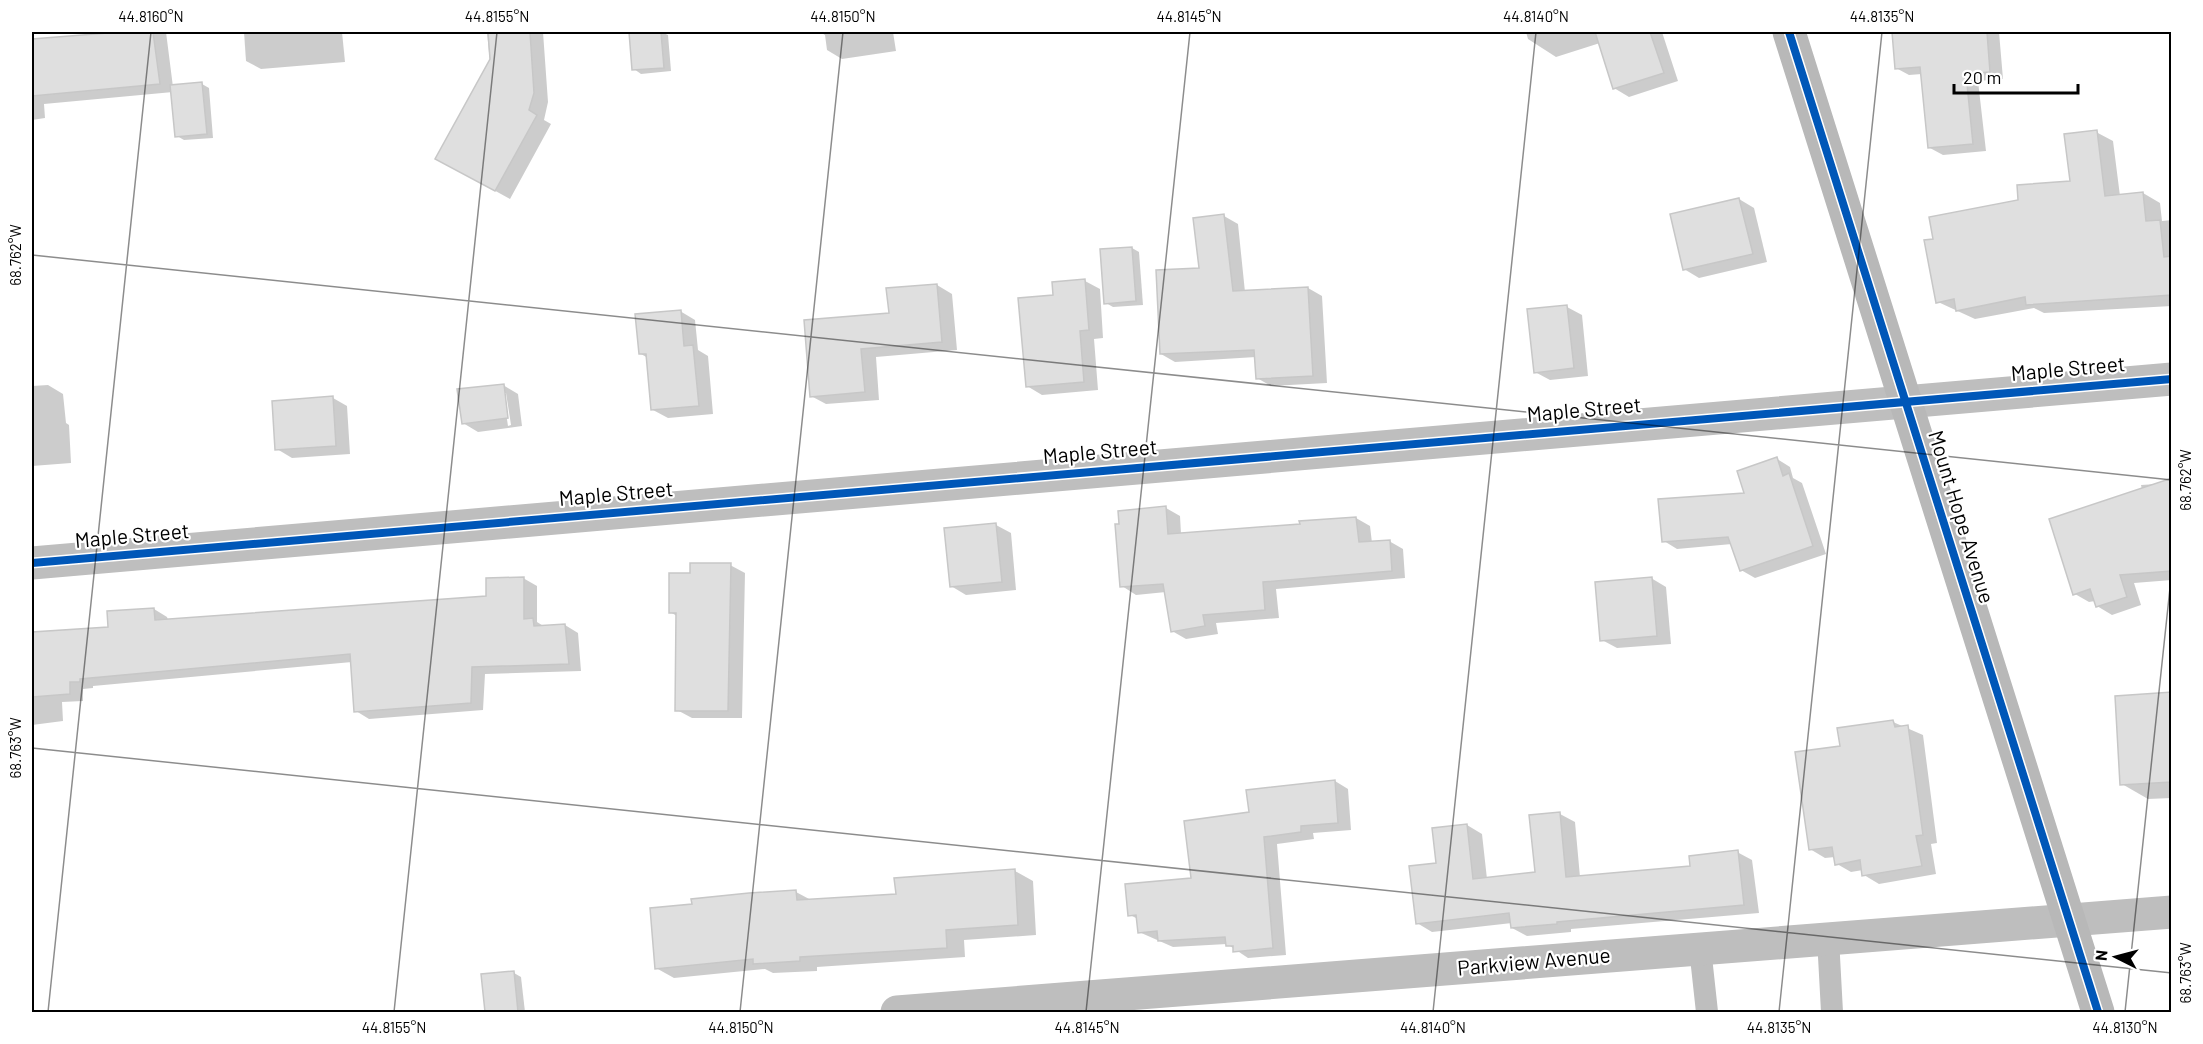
<svg xmlns="http://www.w3.org/2000/svg" width="2203" height="1044" font-family="Barlow,sans-serif">
<rect width="100%" height="100%" fill="#fff"/>
<g fill="#0003" fill-rule="evenodd">
<polygon points="110,32 166,32 173,87 202,84 209,88 213,138 184,140 177,136 173,92 44,104 45,118 32,120 32,41 110,34"/>
<polygon points="244,32 342,32 345,62 261,69 246,61"/>
<polygon points="487,32 543,32 548,102 544,120 551,124 510,199 452,167 490,63"/>
<polygon points="661,32 668,35 671,71 641,74 634,69 631,34"/>
<polygon points="820,32 895,32 893,32 896,51 842,59 827,50 825,35"/>
<polygon points="1018,32 1061,32 1061,33 1022,34"/>
<polygon points="1526,32 1662,32 1678,81 1629,97 1614,88 1600,43 1556,57 1528,39"/>
<polygon points="1893,32 1999,32 2003,79 1978,81 1986,151 1943,155 1930,148 1922,74 1909,75 1896,68"/>
<polygon points="2096,132 2113,141 2120,196 2143,193 2160,203 2162,221 2172,220 2172,306 2044,313 2034,308 1975,319 1938,302 1935,240 2019,201 2072,183"/>
<polygon points="1739,199 1754,208 1767,262 1699,278 1684,269"/>
<polygon points="1224,216 1238,224 1245,292 1308,288 1322,296 1327,383 1271,386 1257,378 1256,357 1175,362 1161,354"/>
<polygon points="1132,248 1139,252 1143,305 1113,307 1106,303"/>
<polygon points="1085,281 1100,289 1103,338 1094,339 1098,390 1042,395 1027,386 1054,296"/>
<polygon points="937,285 952,294 957,350 876,357 879,400 826,404 811,396 890,315"/>
<polygon points="1567,307 1582,315 1588,376 1550,380 1535,372"/>
<polygon points="680,311 695,320 698,350 708,356 713,414 668,418 653,410 648,358 641,354"/>
<polygon points="48,385 63,394 66,423 69,425 71,463 32,466 32,386"/>
<path d="M503,385l15,9 4,32 -44,6 -15,-9zM503,393h3l5,32 -3,1z"/>
<polygon points="333,398 347,406 350,454 292,458 277,449"/>
<polygon points="1777,459 1790,467 1793,478 1802,483 1826,554 1755,578 1741,570 1732,544 1677,549 1664,541 1747,494"/>
<polygon points="2172,483 2172,580 2134,583 2141,605 2112,615 2097,606 2095,601 2089,602 2075,594 2142,490 2141,485"/>
<polygon points="1166,508 1180,516 1181,534 1301,526 1356,518 1370,526 1372,543 1389,541 1403,549 1405,578 1276,589 1279,618 1216,623 1218,634 1186,639 1172,631 1166,592 1136,595 1122,586"/>
<polygon points="996,525 1011,533 1016,590 966,595 951,586"/>
<polygon points="730,565 745,573 742,718 692,718 677,710 677,616 670,612 691,575"/>
<polygon points="523,578 537,586 537,622 545,627 565,625 578,633 581,671 485,674 483,710 369,719 356,711 352,662 93,686 93,688 83,689 83,701 62,702 63,721 32,725 32,633 110,629 154,609 167,617 168,620 488,598"/>
<polygon points="1651,578 1666,587 1671,644 1617,648 1602,640"/>
<polygon points="2172,694 2172,798 2148,799 2122,784"/>
<polygon points="1893,722 1923,735 1937,843 1931,844 1936,874 1879,884 1864,875 1863,870 1851,872 1837,864 1835,857 1825,858 1810,849 1842,747"/>
<polygon points="1335,781 1348,789 1351,830 1313,833 1314,839 1277,844 1286,955 1248,958 1227,944 1173,947 1139,932 1138,919 1130,915 1193,879 1250,813"/>
<polygon points="1560,814 1575,822 1580,877 1691,867 1737,852 1752,860 1759,913 1571,929 1571,932 1527,936 1512,928 1512,923 1432,932 1417,923 1438,864 1467,825 1482,834 1487,879 1536,874"/>
<polygon points="1015,871 1033,881 1036,935 964,940 965,957 817,967 817,971 773,973 765,969 674,978 656,968 796,892 811,900 898,895"/>
<polygon points="514,973 521,977 525,1012 487,1012 483,975"/>
</g>
<g fill="#dfdfdf" stroke="#c7c7c7" stroke-width="1.5">
<polygon points="120,32 153,32 160,84 32,96 32,39"/>
<polygon points="488,32 530,32 534,93 529,110 537,115 495,191 435,159 490,59"/>
<polygon points="629,32 661,32 664,68 632,70"/>
<polygon points="1595,32 1650,32 1664,73 1613,89"/>
<polygon points="1892,32 1987,32 1990,72 1966,74 1973,144 1928,148 1920,67 1895,69"/>
<polygon points="202,82 207,134 175,137 170,85"/>
<polygon points="2097,130 2105,196 2143,192 2146,221 2160,220 2164,257 2172,256 2172,295 2026,305 2025,297 1956,311 1954,299 1936,303 1924,240 1933,239 1929,217 2018,200 2017,185 2070,181 2064,134"/>
<polygon points="1739,198 1753,254 1683,270 1670,214"/>
<polygon points="1224,214 1233,291 1308,287 1313,376 1256,379 1254,350 1160,354 1156,270 1199,268 1193,218"/>
<polygon points="1132,247 1136,301 1104,304 1100,249"/>
<polygon points="1085,279 1089,330 1080,331 1084,382 1026,387 1018,298 1053,295 1052,282"/>
<polygon points="937,284 942,342 861,349 865,392 810,397 804,320 889,313 886,288"/>
<polygon points="1567,305 1574,368 1534,373 1527,309"/>
<polygon points="681,310 684,346 693,345 699,406 651,410 646,354 639,354 635,314"/>
<polygon points="504,384 508,418 462,424 457,389"/>
<polygon points="333,396 336,446 275,450 272,401"/>
<polygon points="1777,457 1783,476 1789,473 1813,546 1740,571 1728,537 1662,542 1658,499 1744,493 1737,471"/>
<polygon points="2172,478 2172,571 2120,575 2127,597 2096,607 2090,589 2073,595 2049,519"/>
<polygon points="1166,506 1168,534 1300,524 1299,521 1356,517 1359,542 1390,540 1392,571 1263,582 1265,610 1203,615 1205,626 1171,632 1163,584 1120,587 1115,524 1119,524 1118,511"/>
<polygon points="996,523 1002,582 950,587 944,528"/>
<polygon points="690,563 731,563 728,711 675,711 676,613 669,613 669,573 690,573"/>
<polygon points="524,577 524,619 533,618 534,626 565,624 569,664 472,667 471,703 354,712 350,654 80,679 80,682 70,682 70,694 32,697 32,632 108,627 107,611 154,608 155,620 486,596 486,578"/>
<polygon points="1652,577 1657,636 1600,641 1595,582"/>
<polygon points="2172,692 2172,782 2120,785 2115,696"/>
<polygon points="1893,720 1895,727 1908,725 1923,835 1916,836 1922,866 1862,876 1860,860 1835,865 1832,847 1809,850 1795,752 1840,746 1837,728"/>
<polygon points="1335,780 1338,823 1301,826 1301,832 1264,837 1273,948 1233,952 1233,946 1226,946 1225,937 1158,941 1157,931 1138,933 1136,915 1128,916 1125,884 1191,878 1184,821 1249,812 1246,790"/>
<polygon points="1560,812 1566,877 1690,866 1689,856 1738,850 1744,905 1557,922 1557,924 1511,928 1509,913 1416,924 1409,866 1436,863 1432,828 1467,824 1473,879 1535,872 1529,815"/>
<polygon points="1015,869 1018,925 946,930 947,948 800,957 800,961 753,964 753,959 655,969 650,908 692,904 691,899 749,893 796,890 797,900 896,894 894,878"/>
<polygon points="514,971 518,1012 485,1012 481,974"/>
</g>
<g fill="none" stroke-linecap="round" stroke-linejoin="round">
<g stroke="#bebebe" stroke-width="22">
<polyline points="1828,938 1832,1012"/>
<polyline points="1700,948 1707,1012"/>
</g>
<g stroke="#bebebe" stroke-width="33">
<polyline points="32,563 2172,379"/>
<polyline points="897,1012 2172,912"/>
</g>
<polyline stroke="#b8b8b8" stroke-width="33" points="1789,32 2098,1012"/>
<defs>
<g id="cycleway">
<polyline points="1789,32 2098,1012"/>
<polyline points="32,563 2172,379"/>
</g>
</defs>
<use href="#cycleway" stroke="#fff" stroke-width="11"/>
<use href="#cycleway" stroke="#0057b8" stroke-width="8"/>
</g>
<path fill="none" stroke="#000" stroke-width="1.5" stroke-opacity="0.45" d="M32,255l2140,225M32,748l2140,225M48,1012l103,-980M394,1012l103,-980M740,1012l103,-980M1086,1012l104,-980M1433,1012l103,-980M1779,1012l103,-980M2125,1012l47,-443"/>
<g text-anchor="middle" stroke-width="4.5" stroke-linejoin="round" paint-order="stroke">
<g font-size="21" fill="#000" stroke="#fff">
<text transform="translate(2068 369) rotate(-5)" y="7">Maple Street</text>
<text transform="translate(1584 410) rotate(-5)" y="7">Maple Street</text>
<text transform="translate(1100 452) rotate(-5)" y="7">Maple Street</text>
<text transform="translate(616 494) rotate(-5)" y="7">Maple Street</text>
<text transform="translate(1961 517) rotate(73)" y="7">Mount Hope Avenue</text>
<text transform="translate(132 536) rotate(-5)" y="7">Maple Street</text>
<text transform="translate(1534 962) rotate(-5)" y="7">Parkview Avenue</text>
</g>
</g>
<rect width="2203" height="1044" fill="none" stroke="#ffffff" stroke-width="66"/>
<g transform="translate(2116 957) rotate(276)" stroke="#ffffff" stroke-width="4.5" paint-order="stroke">
<path d="M0-4.5L10 22L0 15L-10 22Z" fill="#000000"/>
<text y="-9" font-size="16" font-weight="bold" text-anchor="middle" fill="#000000">N</text>
</g>
<path d="M1954 84v9h124v-9" fill="none" stroke="#000000" stroke-width="3"/>
<text x="1963" y="84" font-size="18" fill="#000000" stroke="#ffffff" stroke-width="4.5" paint-order="stroke">20 m</text>
<rect x="33" y="33" width="2137" height="978" fill="none" stroke="#000" stroke-width="2"/>
<g font-size="15" text-anchor="middle" fill="#000">
<text x="151" y="22">44.8160°N</text>
<text x="497" y="22">44.8155°N</text>
<text x="843" y="22">44.8150°N</text>
<text x="1189" y="22">44.8145°N</text>
<text x="1536" y="22">44.8140°N</text>
<text x="1882" y="22">44.8135°N</text>
<text transform="translate(16 255) rotate(-90)" y="5">68.762°W</text>
<text transform="translate(2186 480) rotate(-90)" y="5">68.762°W</text>
<text transform="translate(16 748) rotate(-90)" y="5">68.763°W</text>
<text transform="translate(2186 973) rotate(-90)" y="5">68.763°W</text>
<text x="394" y="1033">44.8155°N</text>
<text x="741" y="1033">44.8150°N</text>
<text x="1087" y="1033">44.8145°N</text>
<text x="1433" y="1033">44.8140°N</text>
<text x="1779" y="1033">44.8135°N</text>
<text x="2125" y="1033">44.8130°N</text>
</g>
</svg>
